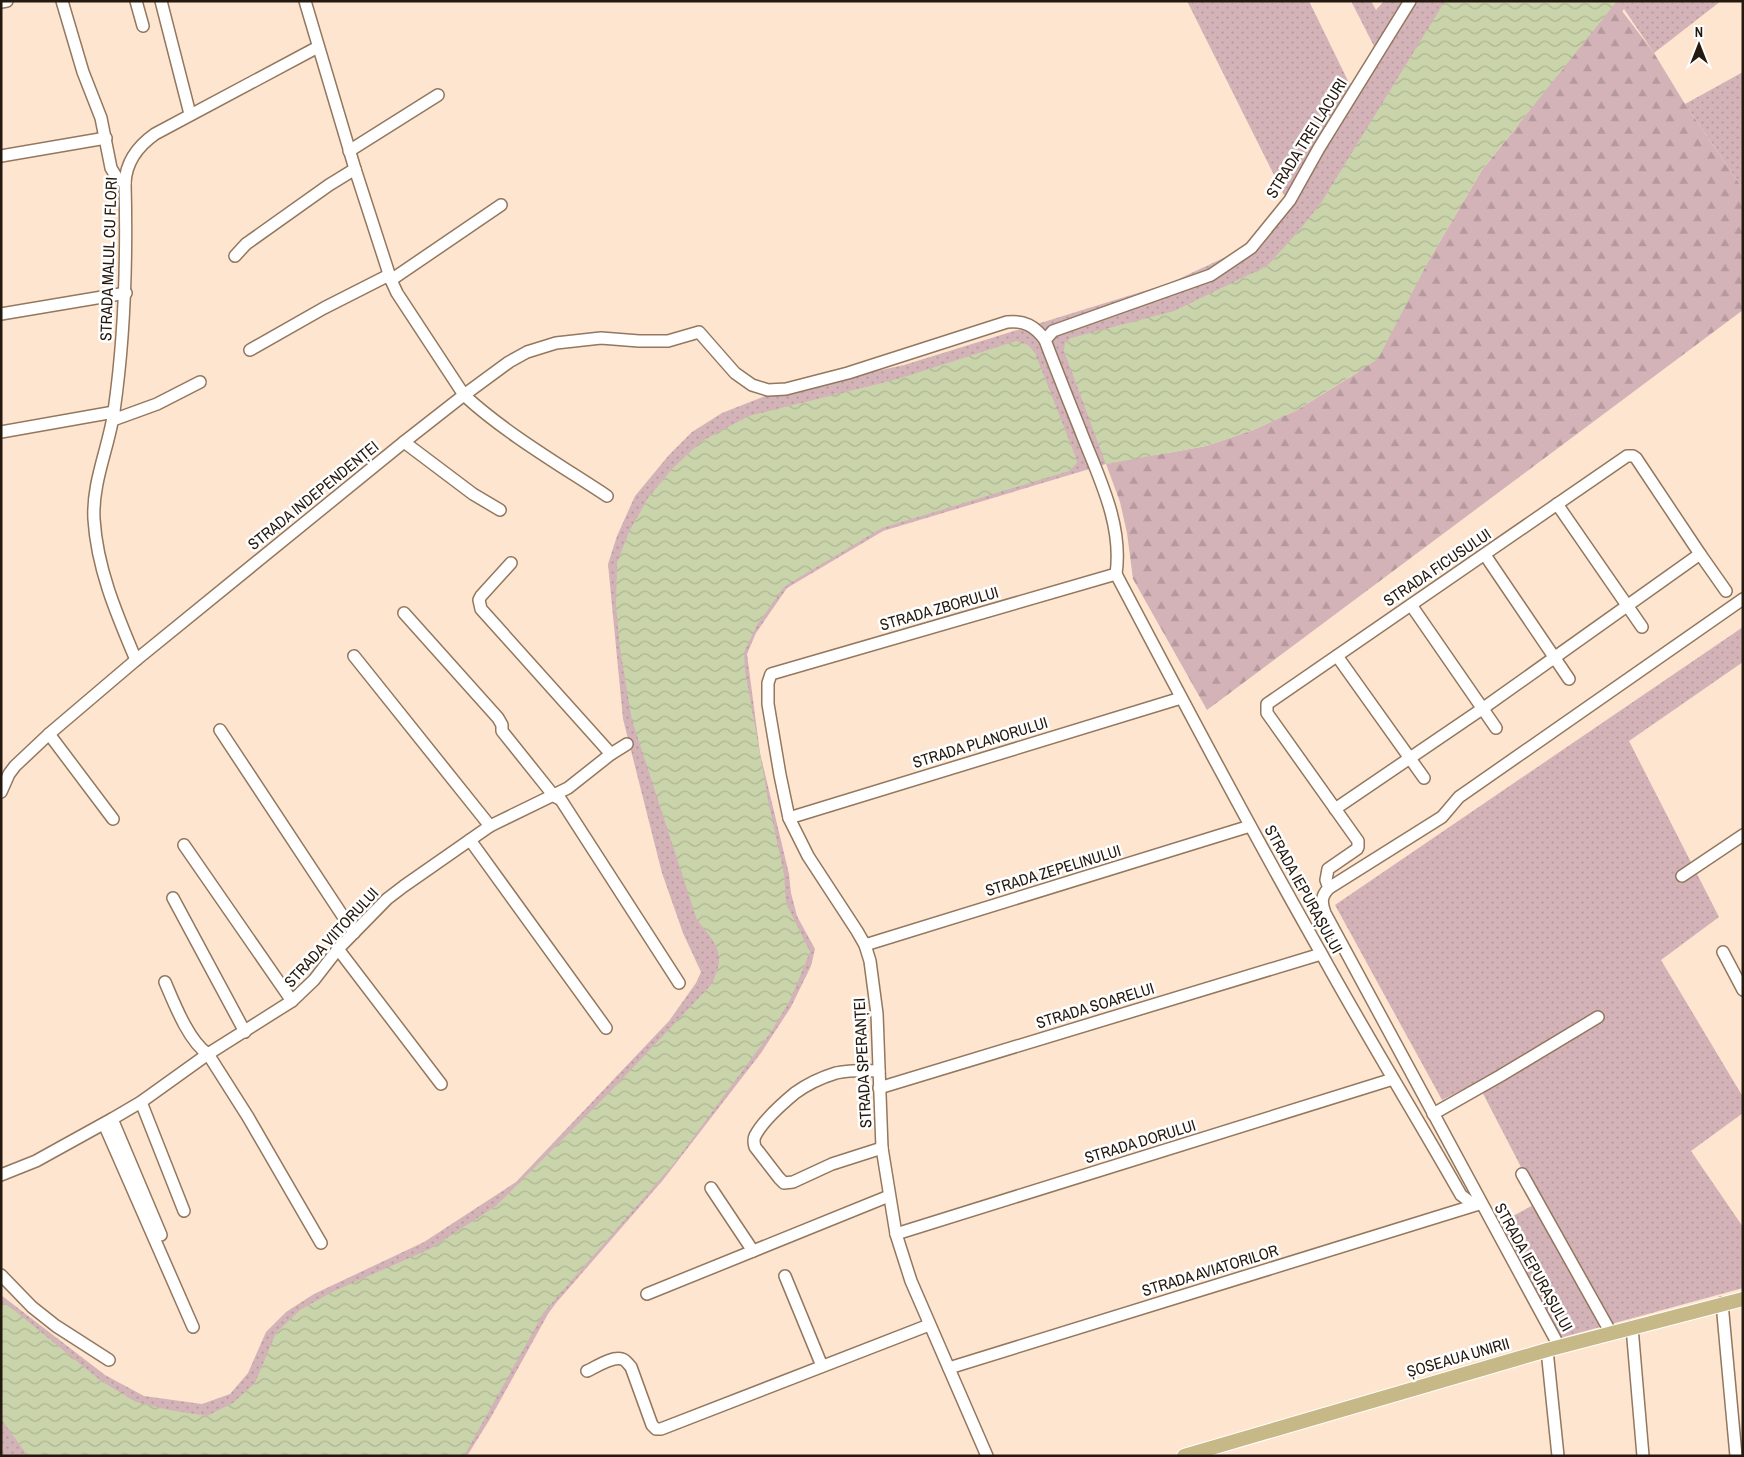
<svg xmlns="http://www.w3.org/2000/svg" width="1744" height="1457" font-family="'Archivo Narrow',sans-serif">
<defs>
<pattern id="grass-dots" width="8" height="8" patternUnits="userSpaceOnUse" patternTransform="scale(1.25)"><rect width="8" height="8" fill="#d3b3b8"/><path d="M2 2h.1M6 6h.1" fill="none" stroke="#b5999d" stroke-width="1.8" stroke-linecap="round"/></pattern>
<pattern id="forest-firs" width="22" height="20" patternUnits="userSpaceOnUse" patternTransform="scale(1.25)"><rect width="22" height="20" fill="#d3b3b8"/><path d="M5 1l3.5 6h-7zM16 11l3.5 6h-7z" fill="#b5999d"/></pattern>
<pattern id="water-waves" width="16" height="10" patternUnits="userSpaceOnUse" patternTransform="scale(1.25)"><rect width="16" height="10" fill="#cad4ab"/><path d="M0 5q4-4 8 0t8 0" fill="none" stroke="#adb592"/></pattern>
</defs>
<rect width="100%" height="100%" fill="#fee5cf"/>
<g fill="url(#grass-dots)">
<polygon points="1187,1 1309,1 1349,83 1352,84 1376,50 1351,1 1371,1 1376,10 1384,1 1721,1 1654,53 1624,9 1575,73 1152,460 1106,464 883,531 787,588 756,633 747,654 760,753 789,874 791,893 797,916 815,949 811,966 791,1007 761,1053 663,1180 556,1303 548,1314 490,1419 467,1456 1,1456 1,1295 105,1375 144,1396 202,1404 230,1394 248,1373 266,1332 286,1312 314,1294 424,1242 516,1182 669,1021 696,983 701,972 683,933 662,873 623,719 608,564 617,536 635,496 669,455 692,432 722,413 770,394 904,365 1170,283 1249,246 1286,199"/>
<polygon points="1743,72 1743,189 1685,104"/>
<polygon points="1743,627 1743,662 1629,741 1719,917 1661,960 1743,1097 1743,1113 1691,1151 1743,1227 1743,1288 1560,1338 1498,1224 1539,1202 1477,1082 1442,1100 1335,905"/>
</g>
<polygon fill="url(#forest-firs)" points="1616,3 1654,53 1685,104 1743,189 1743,310 1207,710 1133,579 1127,533 1120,502 1106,464 1206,446 1253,430 1297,410 1358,372 1429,260 1482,170"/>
<g fill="url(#water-waves)">
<polygon points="1445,1 1617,1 1482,170 1429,260 1378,359 1297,410 1253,430 1206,446 1106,464 1064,351 1065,343 1071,338 1174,311 1267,266 1297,233 1321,203"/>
<path d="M1016,341l12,4 7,8 41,105 1,5 -8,8 -187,57 -97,58 -28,39 -13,27 1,19 24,134 15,69 2,29 24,49 -20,48 -19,32 -96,130 -131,150 -80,144h-436l-27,-37v-114l3,-3 97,79 35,21 33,8 38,6 26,-13 22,-20 21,-50 24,-23 32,-18 98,-43 66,-43 115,-115 100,-106c16,-30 6,-41 -14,-65l-65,-200 -12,-72 -4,-42 1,-43 12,-31 19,-34 24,-29 30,-28 47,-25 149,-37z"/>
</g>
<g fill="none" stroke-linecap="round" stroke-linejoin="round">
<defs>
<g id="minor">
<polyline points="62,1 83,72 101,118 111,168 117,178 125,183"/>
<polyline points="136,1 143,26"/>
<polyline points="161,1 190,114"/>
<path d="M305,1l50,168 36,111 6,13 67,102c41,38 96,70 143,101"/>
<polyline points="1,2 7,1"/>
<polyline points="349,151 438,95"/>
<polyline points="1,156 106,138"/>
<polyline points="235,256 246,244 329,185 355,169"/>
<polyline points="391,280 501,205"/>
<polyline points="1,314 126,293"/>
<polyline points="1045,340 1053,331 1211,275 1251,248 1290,200 1319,148 1410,1"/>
<polyline points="250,350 324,308 389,275"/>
<polyline points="113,420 157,404 200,382"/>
<polyline points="1,432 114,412"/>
<polyline points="404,442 473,494 500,510"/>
<polyline points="1557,504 1642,627"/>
<polyline points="1485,555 1569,679"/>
<polyline points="511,563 481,596 479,600 481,609 611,754"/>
<path d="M1116,574c67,127 134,254 205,379 45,82 94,161 140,242l9,7 11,2"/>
<polyline points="1411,605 1496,728"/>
<polyline points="404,613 498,718 502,725 502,731 554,796 561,800 679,983"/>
<polyline points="354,656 490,826"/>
<polyline points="1337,656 1424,778"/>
<path d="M136,660c-19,-45 -39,-91 -42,-141 -2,-37 15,-72 20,-108 11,-76 13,-152 11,-228 1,-21 13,-37 30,-49l163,-87"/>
<polyline points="220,730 354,933"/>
<polyline points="49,734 113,819"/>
<path d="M1,792l8,-18 6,-8 34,-32 87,-74 268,-218 60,-47 45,-33 18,-10 29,-9 45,-5 38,3h29l31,-9 36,41 17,12 16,5 18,-1 62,-16 159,-51c17,-2 28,4 38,18 12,32 25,64 38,97 17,43 40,89 33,137"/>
<polyline points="1335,809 1482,709 1700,554 1726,591"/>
<polyline points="789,818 1181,698"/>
<polyline points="470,840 606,1028"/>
<polyline points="184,845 292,1001"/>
<polyline points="1682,876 1743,835"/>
<polyline points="1329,888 1326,880 1328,869 1357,849 1358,847 1358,841 1267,713 1267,704 1627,456 1633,456 1636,458 1700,554"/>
<polyline points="173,898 245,1032"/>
<polyline points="865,945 1250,826"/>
<polyline points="338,949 441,1084"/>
<polyline points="1723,952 1743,990"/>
<path d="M165,982c9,21 24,60 43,72l40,63 73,126"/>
<path d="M879,1071c-15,-1 -28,-1 -43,2 -13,4 -30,12 -41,20 -12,10 -33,29 -40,43 -2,4 -1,7 0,11l24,31 5,5 9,-1 39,-18 50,-16"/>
<polyline points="879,1088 1321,954"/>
<polyline points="141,1102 184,1211"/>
<polyline points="1433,1114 1500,1076 1598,1017"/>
<polyline points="112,1119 161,1235"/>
<polyline points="104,1124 193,1327"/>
<polyline points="1522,1174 1611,1333"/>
<polyline points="1,1175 36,1161 112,1119 141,1102 208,1054 292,1001 314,980 338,949 387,899 404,886 490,826 568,788 611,754 627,744"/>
<polyline points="711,1188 753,1251"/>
<polyline points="896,1234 1393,1079"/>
<polyline points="1,1275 32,1307 56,1326 109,1360"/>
<polyline points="785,1276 822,1366"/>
<polyline points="647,1294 889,1196"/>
<polyline points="1722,1303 1736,1456"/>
<polyline points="1632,1327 1643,1456"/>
<path d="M1559,1346l-234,-433c-4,-11 -4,-17 4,-25l113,-71 17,-20 284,-198"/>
<polyline points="1547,1350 1558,1456"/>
<polyline points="949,1368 1479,1204"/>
<path d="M587,1371c9,-4 25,-15 35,-12 4,1 6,5 9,8l21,58 4,4h5l268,-104"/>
<polyline points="987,1456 911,1281 896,1234 882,1148 877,1014 870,961 865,945 857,931 808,856 789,818 780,775 768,704 768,683 771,674 1116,574"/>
</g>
<polyline id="major" points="1184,1456 1547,1350 1743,1299"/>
</defs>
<use href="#minor" stroke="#93775e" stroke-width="14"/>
<use href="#major" stroke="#fff" stroke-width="16"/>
<use href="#minor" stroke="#fff" stroke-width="11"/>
<use href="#major" stroke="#c7b888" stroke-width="14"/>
</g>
<g text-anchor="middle" stroke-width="5" stroke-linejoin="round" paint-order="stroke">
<g font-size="16" fill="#24190f" stroke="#fff">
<text transform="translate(1306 138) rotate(-58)" y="6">STRADA TREI LACURI</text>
<text transform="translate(108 259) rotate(-88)" y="6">STRADA MALUL CU FLORI</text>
<text transform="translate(313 495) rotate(-39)" y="6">STRADA INDEPENDENȚEI</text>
<text transform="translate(1437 567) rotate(-34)" y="6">STRADA FICUSULUI</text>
<text transform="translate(939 608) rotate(-16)" y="6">STRADA ZBORULUI</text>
<text transform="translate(980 742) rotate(-17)" y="6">STRADA PLANORULUI</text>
<text transform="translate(1053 870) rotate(-17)" y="6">STRADA ZEPELINULUI</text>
<text transform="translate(1304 889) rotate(61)" y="6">STRADA IEPURAȘULUI</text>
<text transform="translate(331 937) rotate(-47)" y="6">STRADA VIITORULUI</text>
<text transform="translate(1095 1005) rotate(-17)" y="6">STRADA SOARELUI</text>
<text transform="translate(862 1063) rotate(-93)" y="6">STRADA SPERANȚEI</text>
<text transform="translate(1140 1141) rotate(-17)" y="6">STRADA DORULUI</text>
<text transform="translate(1534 1267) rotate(61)" y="6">STRADA IEPURAȘULUI</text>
<text transform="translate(1210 1270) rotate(-17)" y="6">STRADA AVIATORILOR</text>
<text transform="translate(1458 1357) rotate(-16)" y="6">ȘOSEAUA UNIRII</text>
</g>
</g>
<rect width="1744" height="1457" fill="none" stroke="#24190f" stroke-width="5"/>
<g transform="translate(1699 45)" stroke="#ffffff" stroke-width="4" paint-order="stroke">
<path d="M0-4L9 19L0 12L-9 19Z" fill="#24190f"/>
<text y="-8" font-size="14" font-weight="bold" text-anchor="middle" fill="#24190f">N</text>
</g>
</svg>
